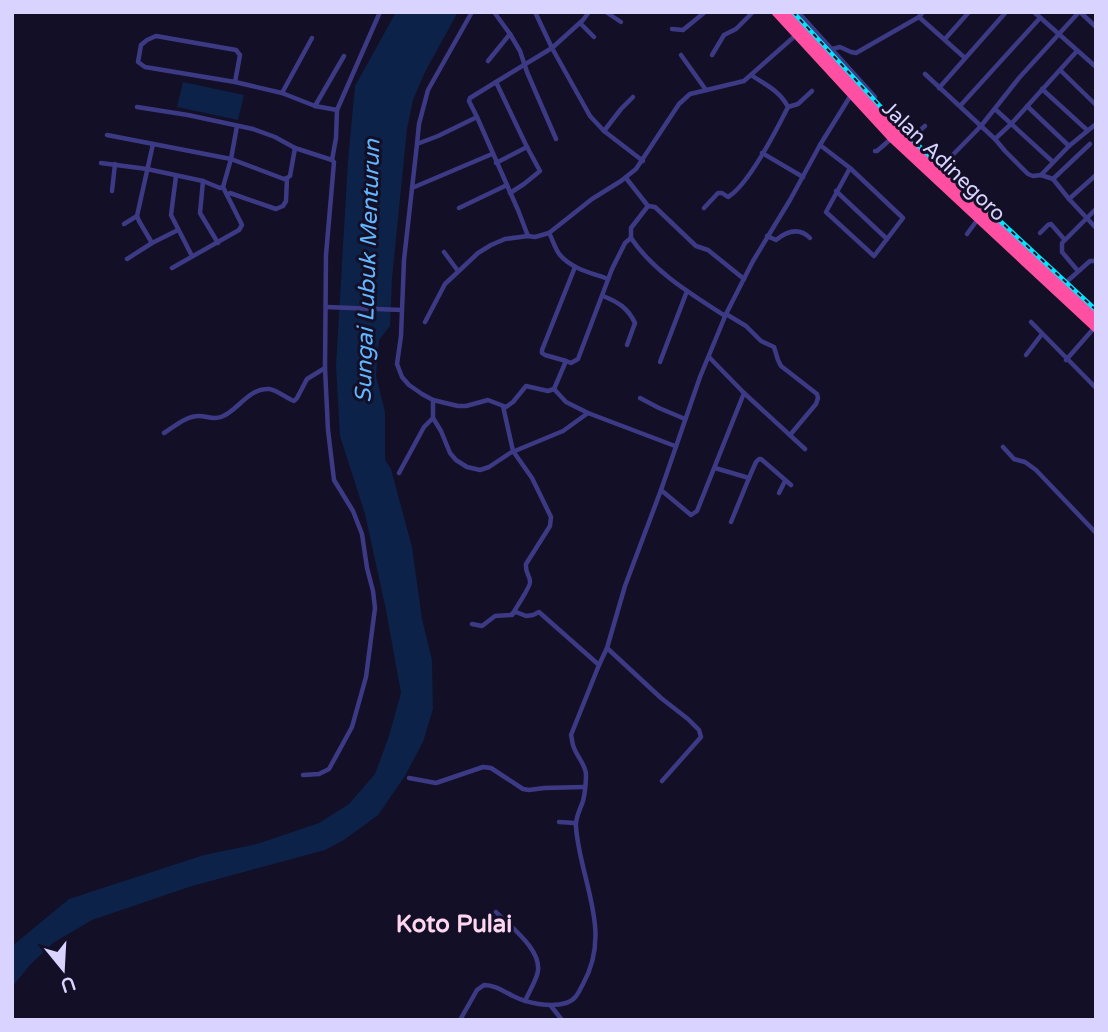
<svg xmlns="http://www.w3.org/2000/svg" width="1108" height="1032" font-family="'Varela Round',sans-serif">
<rect width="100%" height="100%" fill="#130f26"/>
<g fill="#0c2248">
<polygon points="396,12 458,12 425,72 413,100 407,129 392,279 390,326 379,340 376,376 385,412 385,460 391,469 412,547 422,619 432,660 433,709 423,742 405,776 378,815 344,840 325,850 192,886 92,920 53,943 30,965 12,987 12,946 69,899 204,855 257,844 319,823 349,804 375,774 389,736 401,693 386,610 365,514 340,436 336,366 348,160 355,86"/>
<polygon points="183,82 244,95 238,120 177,107"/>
</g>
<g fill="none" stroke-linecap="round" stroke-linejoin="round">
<g stroke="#3d3a85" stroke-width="4.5">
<polyline points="494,12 510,34 520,51 527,72 556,139"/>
<polyline points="535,12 552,48 590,116 604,131 643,161"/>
<polyline points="606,12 621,22"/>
<polyline points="798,12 875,97"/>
<polyline points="1034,12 1096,67"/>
<polyline points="1080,12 1096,27"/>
<polyline points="919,17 965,58"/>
<polyline points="580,23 594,37"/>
<polyline points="672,29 683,30 705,12"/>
<polyline points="945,39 969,12"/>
<polyline points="832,49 840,47 851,52 856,53 919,17 923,12"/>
<polyline points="681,55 706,90"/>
<polyline points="712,55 724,35 736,29 753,12"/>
<polyline points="488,61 510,34"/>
<polyline points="1060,70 1096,105"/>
<polyline points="925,74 995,139 1005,151 1028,174 1033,176 1041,175 1053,179"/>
<polyline points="235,82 240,55 236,50 156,36 147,40 141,45 138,62 145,67 235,82 282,93 315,106 337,110"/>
<polyline points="939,88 1006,12"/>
<polyline points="1042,89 1087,130"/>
<polyline points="282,93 312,38"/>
<polyline points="315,106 344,56"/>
<polyline points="960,106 1040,18"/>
<polyline points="1027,106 1069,146"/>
<polyline points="137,107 188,115 253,129 275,137 295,148 332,160 334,162 326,255 325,368 328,430 334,480 353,511 362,534 367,568 373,591 375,608 366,677 352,727 329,769 319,774 303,775"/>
<polyline points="788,107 798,104 812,91"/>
<polyline points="995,109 1053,162"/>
<polyline points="477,117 469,101 470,98 496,82"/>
<polyline points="604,131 621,109 633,97"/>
<polyline points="107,135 231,159 284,179 287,178"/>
<polyline points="901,135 911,126 918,132 925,126"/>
<polyline points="995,139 1012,123 1077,51"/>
<polyline points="417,144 419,124 428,90 472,12"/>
<polyline points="1090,144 1053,179 1069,199 1096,228"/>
<polyline points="820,145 850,168 903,218 874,256 826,212 850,168"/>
<polyline points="875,151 877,151 892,138"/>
<polyline points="762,153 803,177"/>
<polyline points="332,160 336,138 337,110 380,12"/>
<polyline points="101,163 147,169 203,181 220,188 223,187 231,159 237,126"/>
<polyline points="496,163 527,147 496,82 552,48 583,20 589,12"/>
<polyline points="938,170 981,126 1019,78 1079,12"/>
<polyline points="1041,175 1069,146 1096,124"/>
<polyline points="176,176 171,215 192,256"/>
<polyline points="626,178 648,206"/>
<polyline points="203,181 200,213 218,243"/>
<polyline points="412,188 492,154"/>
<polyline points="112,191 115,164"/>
<polyline points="836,191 887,239"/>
<polyline points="510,193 524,184 540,171 527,147"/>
<polyline points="227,195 230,193 276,209 283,206 286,201 287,178 290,176 295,148"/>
<polyline points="1069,199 1096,175"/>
<polyline points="459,208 507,185"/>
<path d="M704,208l14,-15h4l6,4c20,-12 49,-68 60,-90 -8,-16 -22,-22 -37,-32"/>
<polyline points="124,224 137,216"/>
<path d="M549,233c4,7 6,16 11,22 12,14 32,18 48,24"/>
<polyline points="1040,233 1048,225 1051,224 1064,239"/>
<polyline points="967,234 978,219"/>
<polyline points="528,236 518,210 477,117 438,136 417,144 404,260 401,336 397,364 402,377 409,385 422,394 433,400 458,406 466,406 488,400 506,407 513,402 526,386 548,391 554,389 566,402 588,413"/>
<path d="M767,236l9,4c11,-9 23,-13 34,-2"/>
<path d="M631,238c23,34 60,56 94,78"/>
<polyline points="152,243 139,221 137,216 153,144"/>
<polyline points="444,252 458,271"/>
<polyline points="127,259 152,243 178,230"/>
<polyline points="172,268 239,230 242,225 223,187"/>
<polyline points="1078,271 1062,252 1062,243 1096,209"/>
<polyline points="1063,285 1090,261 1096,261"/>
<path d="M603,296c15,6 25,12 32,27l-8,22"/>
<polyline points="326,307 402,310"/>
<polyline points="726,314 746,326 761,341 774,347 778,360 781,366 817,394 818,398 816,404 790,435"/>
<polyline points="425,322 445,284 478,253 491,245 505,239 528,236 535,237 549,233 592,199 621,181 636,169 679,104 690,94 744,81 796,35"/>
<polyline points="1031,322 1096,388"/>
<polyline points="1026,355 1042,334"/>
<polyline points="709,357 744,393 805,449"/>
<polyline points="1066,360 1095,327"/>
<polyline points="566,361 571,363 578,359 612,269 625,243 631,238 631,228 648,206 655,207 696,246 708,250 744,279"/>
<polyline points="660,362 687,291"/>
<polyline points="554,389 566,361 545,355 542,353 542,350 575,267"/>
<polyline points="640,398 659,408 685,419"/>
<polyline points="433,400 433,418 441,431 450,453 456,460 467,467 480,470 489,467 510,453 563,431 588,413 675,446"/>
<path d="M503,406l10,45 19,27 19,39 -1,9 -24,38c-1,10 4,10 4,18 1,4 -15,27 -18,33"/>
<path d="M164,433c11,-7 22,-17 35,-17 7,0 15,4 22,1 17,-6 27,-29 48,-28 8,1 17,9 25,12l3,-3 10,-19 18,-11"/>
<polyline points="1003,447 1014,459 1025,462 1036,470 1096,533"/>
<polyline points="715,468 749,478 731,522"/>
<polyline points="399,473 424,427 433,418"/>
<polyline points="749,478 756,462 759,459 761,459 791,485"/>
<polyline points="661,490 691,515 697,511 744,393"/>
<polyline points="779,493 785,481"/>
<polyline points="472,624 482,626 495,616 510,615 516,612 526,616 533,615 539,612 599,665"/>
<polyline points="607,648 661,698 688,719 699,730 701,737 662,781"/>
<polyline points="409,778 436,783 483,767 491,768 523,789 529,790 544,788 584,787"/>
<polyline points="559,822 575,823"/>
<path d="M496,912c15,15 49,40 41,63 -3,9 -8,17 -12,26"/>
<polyline points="551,1006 562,1020"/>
<path d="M460,1020l17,-30 7,-5c11,0 19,6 29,11 14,7 37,12 53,7 10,-3 12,-10 17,-19 30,-53 -3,-103 -7,-157 -1,-9 4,-17 7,-26 2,-8 3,-18 3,-27 -1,-11 -10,-18 -13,-29 -1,-3 -1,-7 -2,-10l28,-70 8,-17 18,-62 36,-96 39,-113 26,-63 27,-53 37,-61 30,-55 31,-50"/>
</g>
<g stroke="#ff4fa3" stroke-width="9">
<polyline points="776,12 892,138 1096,328"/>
<polyline points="786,12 900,136 1096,317"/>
</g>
<defs>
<polyline id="rail" points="793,12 904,132 1096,310"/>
</defs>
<use href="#rail" stroke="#00e5ff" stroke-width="4.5"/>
<use href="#rail" stroke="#130f26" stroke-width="2" stroke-dasharray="5" stroke-linecap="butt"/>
</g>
<g text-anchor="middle" stroke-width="6" stroke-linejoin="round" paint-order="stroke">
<g font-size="21" fill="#d9d4ff" stroke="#130f26">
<text transform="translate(944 161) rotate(44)" y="7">Jalan Adinegoro</text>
</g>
<g font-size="23" font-style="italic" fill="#62b6ff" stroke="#130f26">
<text transform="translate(367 271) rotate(-88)" y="8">Sungai Lubuk Menturun</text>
</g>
<g font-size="24" font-weight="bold" fill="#ffd6f0" stroke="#130f26">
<text x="454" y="932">Koto Pulai</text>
</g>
</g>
<rect width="1108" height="1032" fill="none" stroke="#d9d4ff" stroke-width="28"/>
<g transform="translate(63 969) rotate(162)" stroke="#130f26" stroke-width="5" paint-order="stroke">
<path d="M0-5L12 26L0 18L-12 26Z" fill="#d9d4ff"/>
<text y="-10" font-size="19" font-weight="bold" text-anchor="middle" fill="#d9d4ff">U</text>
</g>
</svg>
